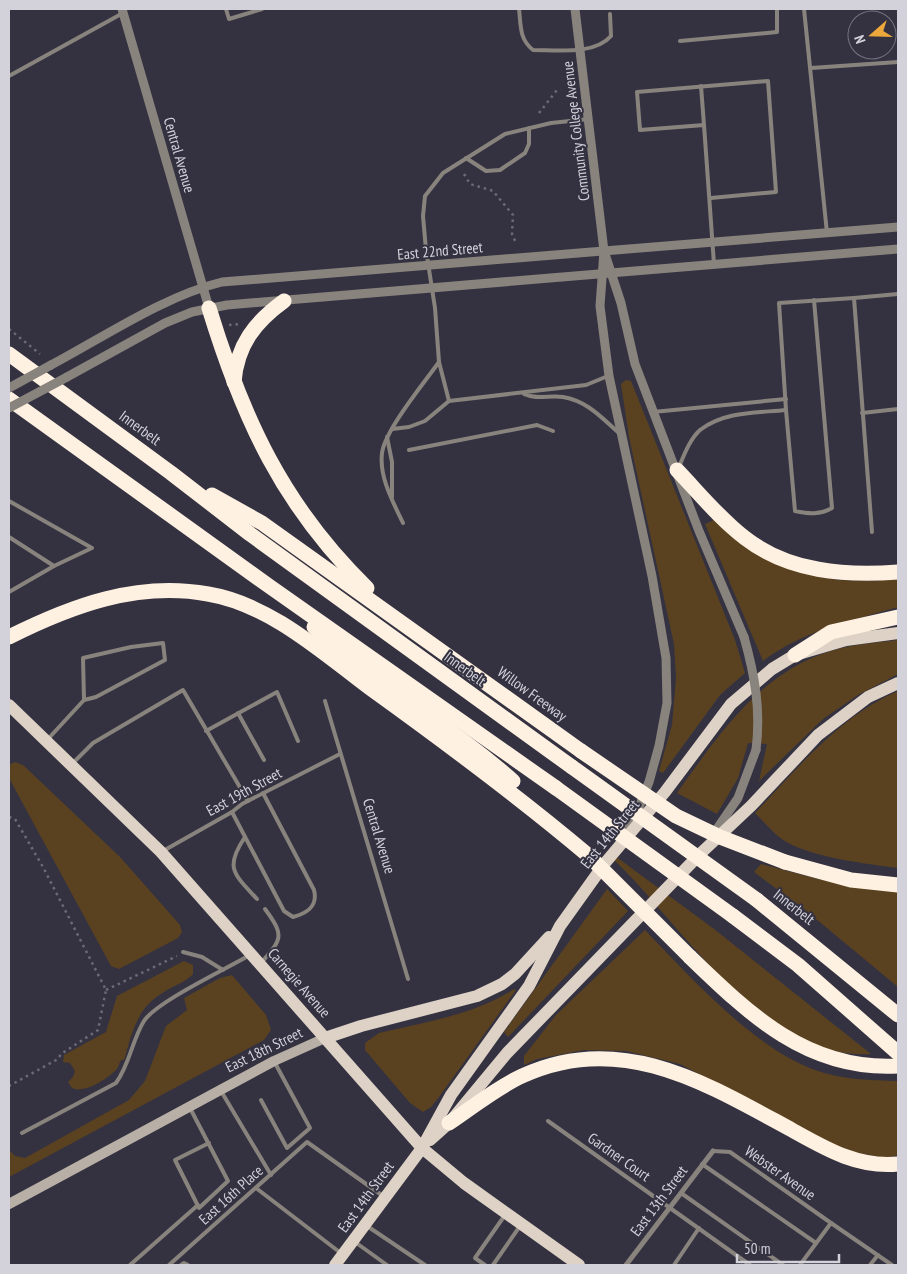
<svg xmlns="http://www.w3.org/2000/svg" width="907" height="1274" font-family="'PT Sans Narrow',sans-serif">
<rect width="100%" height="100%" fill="#343241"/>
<g fill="#5a4220">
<polygon points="626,380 631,381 735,640 745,673 720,695 663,773 659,771 672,725 676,678 674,644 629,437 621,384"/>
<path d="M714,520l104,56 20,4 37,1 23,-3v29c-47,14 -96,24 -135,54l-58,-137z"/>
<path d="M898,640v34l-40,21 -35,24 -64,62 8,-37 -19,-1 -10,35 -21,36 -40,-21c40,-56 83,-121 154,-142 22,-7 44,-8 67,-11z"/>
<path d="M898,691v177c-31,-4 -89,-11 -115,-28 -10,-7 -19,-18 -28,-27 43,-45 85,-97 143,-122z"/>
<polygon points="15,762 23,765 120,857 180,925 182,932 178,938 119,969 111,966 9,778 9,765"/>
<path d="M615,856l99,73 157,125c-108,7 -188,-129 -258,-195z"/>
<polygon points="761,864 818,879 898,891 898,987 804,909 754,872"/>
<polygon points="607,889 628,911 508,1037 504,1032"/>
<path d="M645,930c44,46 110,119 170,140 27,10 55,10 83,11v74l-12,3 -44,-8 -162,-86 -54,-13 -42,-1 -47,9 -13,6v-9l32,-41z"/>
<path d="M184,961l9,4v9c-7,8 -20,12 -29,18 -27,15 -32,41 -40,68h-3c-3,5 -1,5 -5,10 -9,9 -32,24 -44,18l-4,-6 5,-5 2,-6 -5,-8 -7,-1 1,-7 42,-23 11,-36z"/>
<polygon points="232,975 266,1015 271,1030 264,1040 9,1177 9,1150 15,1156 25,1158 129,1100 145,1081 166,1026 187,1010 184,998 220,978"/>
<path d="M514,989l2,1 -77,107 -8,10 -8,5 -13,-9 -45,-53v-7l14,-10c45,-11 96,-18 135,-44z"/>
</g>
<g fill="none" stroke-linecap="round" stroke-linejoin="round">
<g stroke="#6b6a76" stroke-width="2.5" stroke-dasharray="2.5 4" stroke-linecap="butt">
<polyline points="539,113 557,90"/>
<polyline points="464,174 470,184 493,191 513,215 512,234 516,243"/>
<polyline points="229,325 240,324"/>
<polyline points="9,329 40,354"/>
<polyline points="9,817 15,819 43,867 106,990 98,1030 61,1054 58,1059 9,1086"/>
<polyline points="106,990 177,956"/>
</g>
<g stroke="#89837d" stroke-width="4">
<polyline points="226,9 229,19 262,9"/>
<path d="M519,9c2,16 0,30 14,41 24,0 62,5 78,-14l-1,-22"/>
<polyline points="804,9 827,233"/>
<polyline points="680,41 777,32 777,9"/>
<polyline points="811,68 898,62"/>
<polyline points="9,76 123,13"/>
<polyline points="701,86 704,125"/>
<polyline points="466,158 486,171 500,170 525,153 529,144 529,128"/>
<polyline points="711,198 776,192 768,81 637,92 640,130 704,125 714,264"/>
<path d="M524,394c13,6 25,1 39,3 24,4 38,20 56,36"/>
<polyline points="449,401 439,362 435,308 426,250 423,216 425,196 443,173 505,134 551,123 589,119"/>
<path d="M786,410l9,101c14,3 25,4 37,-3l-18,-208"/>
<polyline points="653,412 786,399"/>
<polyline points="862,413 898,409"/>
<polyline points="392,429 409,427 425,421 449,401 586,385 608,376"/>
<polyline points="387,437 392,462 392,497"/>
<polyline points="409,450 537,425 553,431"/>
<path d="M679,467c5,-12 11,-28 21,-37 25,-19 57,-17 86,-20l-7,-107 75,-5"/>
<polyline points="9,501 92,548 54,566 9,537"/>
<path d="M403,523c-10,-21 -24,-46 -21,-70 3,-23 42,-70 57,-91"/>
<polyline points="872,532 854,298 898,294"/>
<polyline points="9,592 54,566"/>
<polyline points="325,701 408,979"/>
<polyline points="238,713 264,760"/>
<polyline points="206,731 277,692 298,741"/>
<polyline points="48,739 84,700 96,697 165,660 163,643 131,647 83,658 84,700"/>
<polyline points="72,764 93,743 183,690 248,801"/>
<path d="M232,812l52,99 9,6c15,-4 25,-11 21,-27l-51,-97"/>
<path d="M245,837c-21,31 -11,37 12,62"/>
<polyline points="163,851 232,812 242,804 340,754"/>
<polyline points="183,952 202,957 223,970"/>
<path d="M261,963c21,-24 24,-27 4,-54"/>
<polyline points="221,1091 271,1175"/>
<polyline points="261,1100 287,1148 310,1128 275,1063"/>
<polyline points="190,1108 228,1181 199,1208 175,1160 209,1143"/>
<polyline points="548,1121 750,1265"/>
<path d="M22,1133l94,-50c14,-19 16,-43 28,-62 12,-19 82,-52 104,-65"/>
<polyline points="713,1151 730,1152 831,1223"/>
<polyline points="702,1164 816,1243"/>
<polyline points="256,1188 342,1254"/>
<polyline points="681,1193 783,1265"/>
<polyline points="367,1226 425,1265"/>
<polyline points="355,1242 387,1265"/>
<polyline points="130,1265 198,1205"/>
<polyline points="169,1265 307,1142 383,1196"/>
<polyline points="181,1265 184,1263 188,1265"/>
<polyline points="485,1265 475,1258 505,1215"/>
<polyline points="493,1265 520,1226"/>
<polyline points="674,1265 699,1228"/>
<polyline points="800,1265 831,1223 892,1265"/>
<polyline points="870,1265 878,1255"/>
</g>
<polyline stroke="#89837d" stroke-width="5" points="626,1265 713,1151"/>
<g stroke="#89837d" stroke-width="9">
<polyline points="122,9 209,308"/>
<polyline points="575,9 604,251 600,306 609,376 652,576 666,658 667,703 659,746 649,782 637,812 621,837"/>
<polyline points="605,254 621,303 635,364 699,531 744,637"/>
<path d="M51,365c53,-28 113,-69 171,-83l676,-55"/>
<polyline points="67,377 165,323 192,312 227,305 898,249"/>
<polyline points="712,836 738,798 756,750"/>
</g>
<polyline stroke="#b8b0a6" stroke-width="10" points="9,1204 274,1061 325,1038"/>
<g stroke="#ddd2c5" stroke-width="12">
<polyline points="9,705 161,852 422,1148 464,1183 579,1265"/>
<polyline points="325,1038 361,1026 477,996 502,984 515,974 549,937"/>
<polyline points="430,1140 449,1123 507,1053 701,853 751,806 818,735 868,697 898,683"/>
<polyline points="335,1265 422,1148 451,1095 529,986 560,926 605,863 665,792 731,704 772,669 795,655 846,640 898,633"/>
</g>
<g stroke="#fef1e1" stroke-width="15">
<path d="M209,308c34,111 74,198 158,280"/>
<polyline points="9,354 171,473 250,534 572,767"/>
<path d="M234,382c3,-37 21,-60 50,-81"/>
<polyline points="9,399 269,586 556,788"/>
<path d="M677,470c22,23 43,49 68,68 44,34 100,38 153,34"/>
<polyline points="212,495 262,523 581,751"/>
<path d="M314,627c62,57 136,98 199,154"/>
<path d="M9,637c62,-31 128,-56 199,-43 61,10 114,58 162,94 75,54 148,108 219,168"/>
<polyline points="795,655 831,632 898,617"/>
<polyline points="785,862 851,880 898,885"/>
<polyline points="757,900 898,1015"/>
<polyline points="733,916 798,965 898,1053"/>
<path d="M690,957c60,58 118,114 208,109"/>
<path d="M449,1123c24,-16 47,-35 73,-47 99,-46 185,8 270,54 34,19 66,38 106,34"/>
</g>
<g stroke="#89837d" stroke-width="9">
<polyline points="9,388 51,365"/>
<polyline points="9,408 67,377"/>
<path d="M744,637c11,39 17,73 12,113"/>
</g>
<g stroke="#fef1e1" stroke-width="15">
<polyline points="581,751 676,816 720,837 785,862"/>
<polyline points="572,767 757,900"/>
<polyline points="556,788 733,916"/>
<polyline points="589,856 690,957"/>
</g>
</g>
<g text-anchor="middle" stroke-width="4" stroke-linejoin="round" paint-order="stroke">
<g font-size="15" fill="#d3d2db" stroke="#343241">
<text transform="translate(576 131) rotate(-97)" y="5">Community College Avenue</text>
<text transform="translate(179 155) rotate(74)" y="5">Central Avenue</text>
<text transform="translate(440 251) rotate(-5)" y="5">East 22nd Street</text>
<text transform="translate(140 428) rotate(36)" y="5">Innerbelt</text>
<text transform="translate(465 669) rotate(36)" y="5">Innerbelt</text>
<text transform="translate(532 694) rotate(36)" y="5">Willow Freeway</text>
<text transform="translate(244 792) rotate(-29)" y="5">East 19th Street</text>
<text transform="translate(610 834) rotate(-51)" y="5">East 14th Street</text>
<text transform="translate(379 836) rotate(73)" y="5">Central Avenue</text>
<text transform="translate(794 907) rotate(38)" y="5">Innerbelt</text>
<text transform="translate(299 983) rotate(49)" y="5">Carnegie Avenue</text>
<text transform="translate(264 1050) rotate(-26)" y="5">East 18th Street</text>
<text transform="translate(619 1157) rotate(35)" y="5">Gardner Court</text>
<text transform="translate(780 1173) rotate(35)" y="5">Webster Avenue</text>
<text transform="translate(231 1195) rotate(-42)" y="5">East 16th Place</text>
<text transform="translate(366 1197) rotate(-54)" y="5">East 14th Street</text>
<text transform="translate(659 1201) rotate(-53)" y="5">East 13th Street</text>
</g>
</g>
<rect width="907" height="1274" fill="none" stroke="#d3d2db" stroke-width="20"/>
<g transform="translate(872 35) rotate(250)"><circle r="24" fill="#343241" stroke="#74727f"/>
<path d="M0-4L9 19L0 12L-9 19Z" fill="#eda83b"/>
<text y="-8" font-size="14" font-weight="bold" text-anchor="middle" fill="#d3d2db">N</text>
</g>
<path d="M737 1254v8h102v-8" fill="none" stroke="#d3d2db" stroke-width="2.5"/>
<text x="744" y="1254" font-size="15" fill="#d3d2db" stroke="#343241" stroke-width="4" paint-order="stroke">50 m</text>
</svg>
